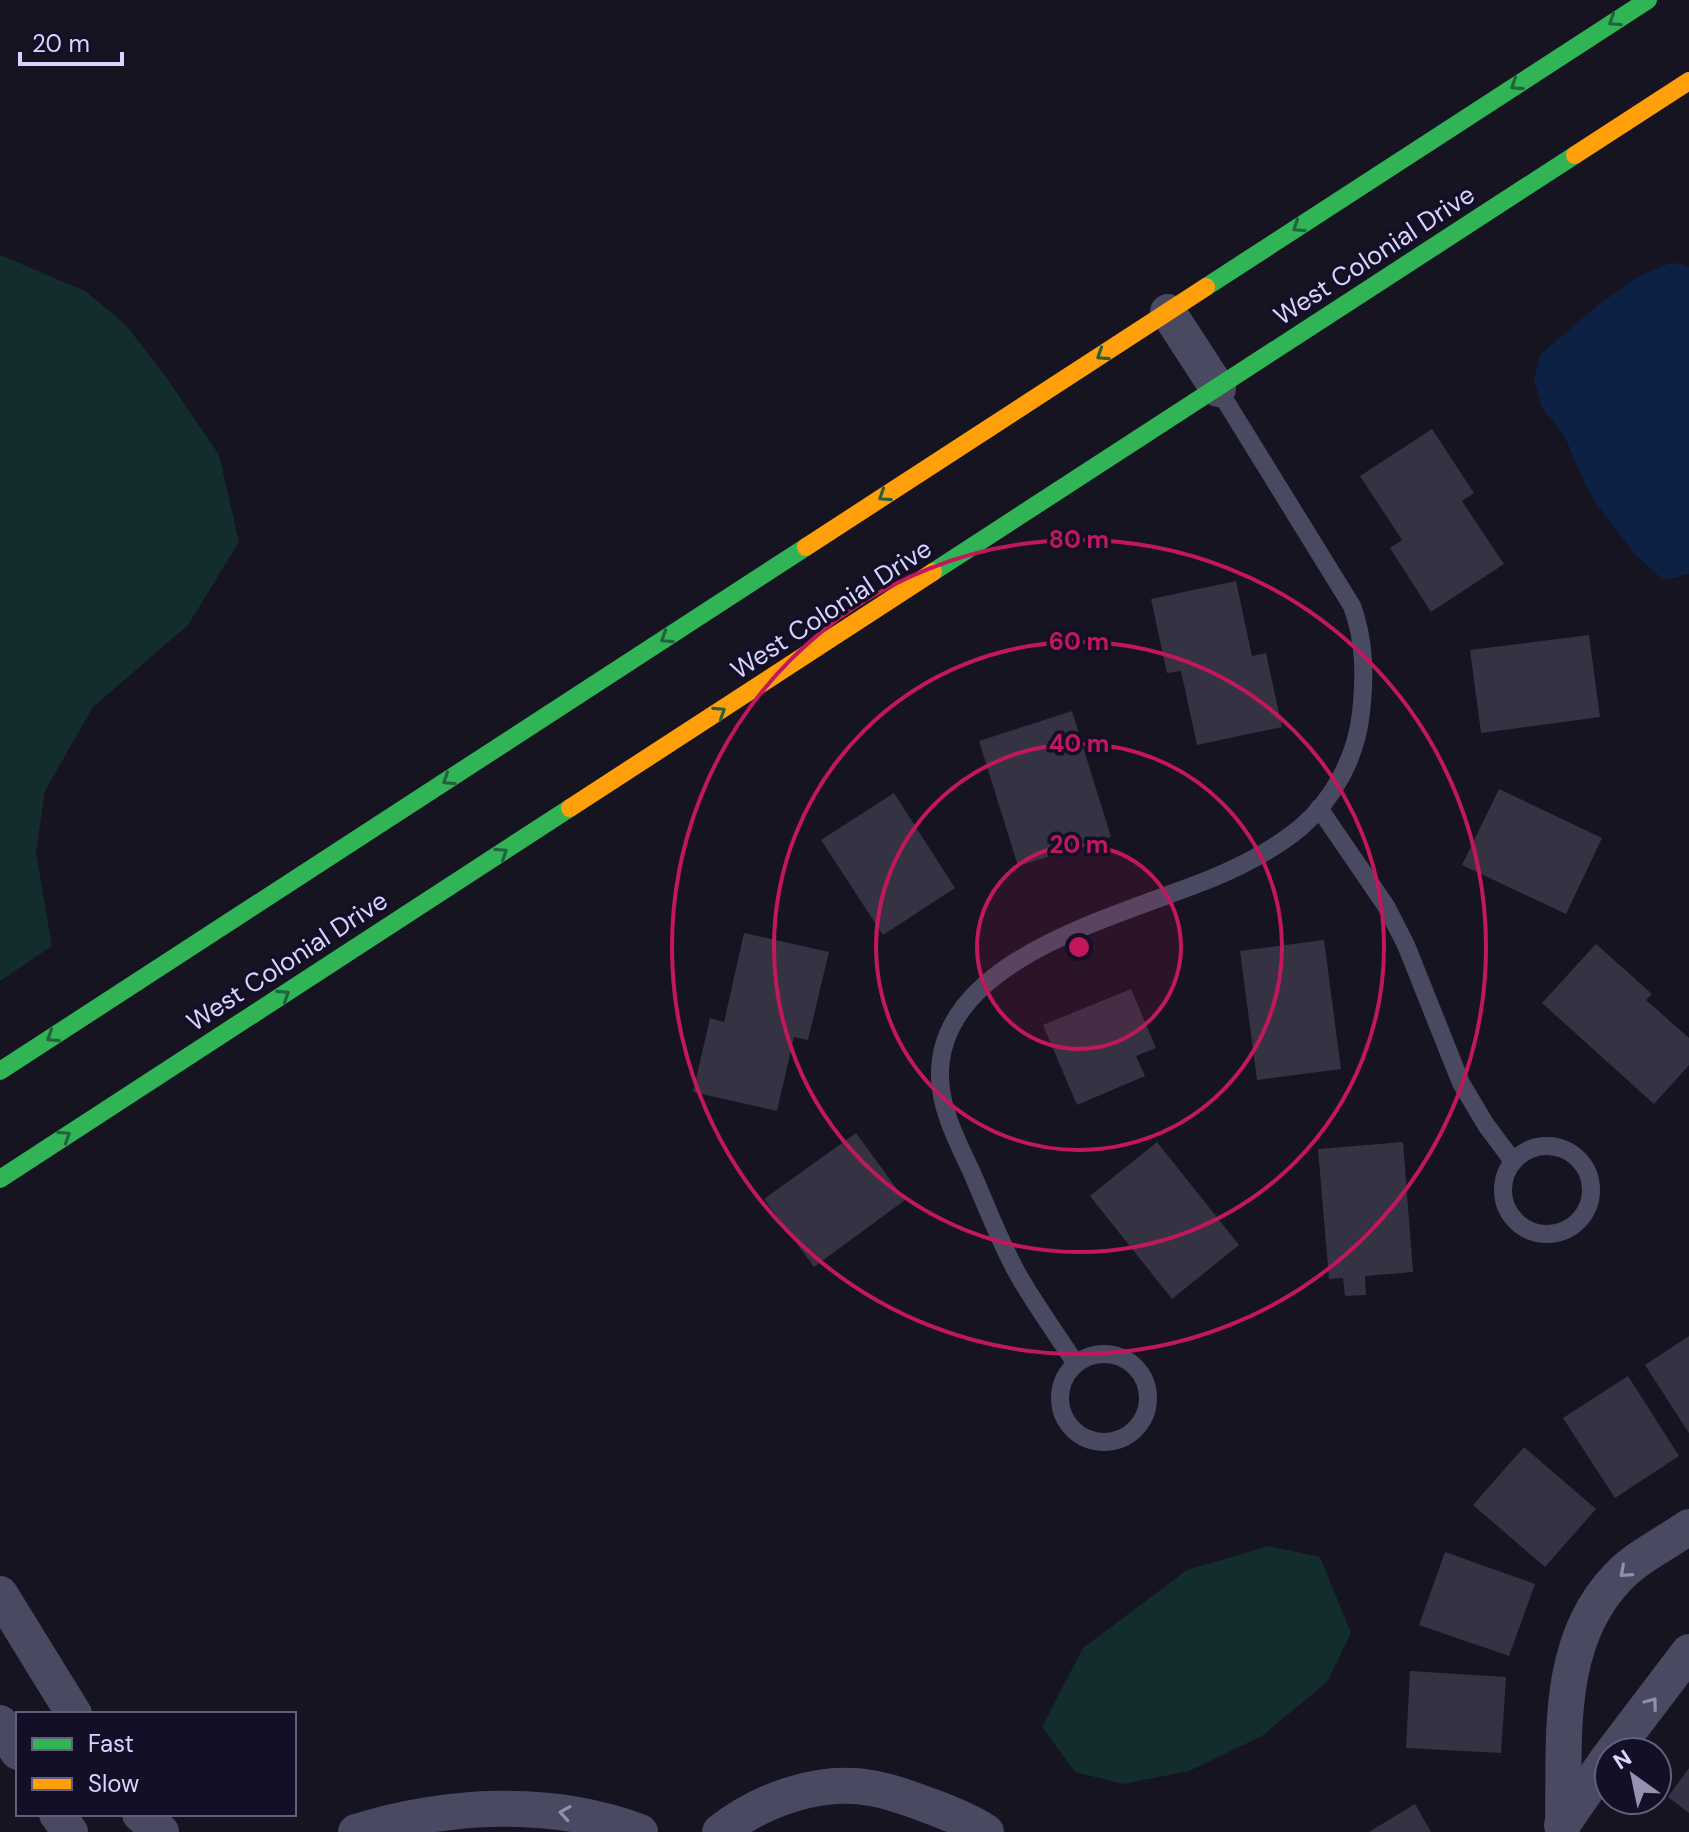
<svg xmlns="http://www.w3.org/2000/svg" width="1689" height="1832" font-family="'DM Sans',sans-serif">
<rect width="100%" height="100%" fill="#161421"/>
<g fill="#132c2d">
<polygon points="0,255 85,291 125,324 166,377 219,455 239,542 188,625 93,707 45,791 36,853 52,946 0,981"/>
<polygon points="1269,1546 1320,1557 1351,1633 1327,1682 1262,1736 1189,1771 1123,1784 1075,1772 1042,1727 1083,1648 1187,1570"/>
</g>
<polygon fill="#0d2144" points="1680,263 1689,267 1689,574 1663,580 1634,553 1598,506 1586,486 1564,435 1542,408 1534,380 1540,355 1597,306 1639,276 1668,264"/>
<g fill="#343243">
<polygon points="1432,429 1474,493 1462,501 1504,564 1431,612 1390,548 1402,540 1360,476"/>
<polygon points="1236,581 1252,656 1266,653 1282,727 1197,745 1181,671 1167,673 1151,599"/>
<polygon points="1589,635 1600,717 1481,733 1470,650"/>
<polygon points="1072,711 1111,837 1018,866 979,741"/>
<polygon points="1499,789 1602,838 1566,914 1462,865"/>
<polygon points="894,793 955,888 883,935 821,840"/>
<polygon points="744,933 829,952 808,1040 794,1037 777,1111 693,1092 710,1018 724,1022"/>
<polygon points="1324,940 1341,1069 1257,1080 1240,951"/>
<polygon points="1596,944 1652,994 1646,1000 1689,1038 1689,1065 1654,1104 1542,1003"/>
<polygon points="1131,989 1156,1048 1136,1056 1145,1076 1077,1105 1043,1025"/>
<polygon points="856,1133 905,1200 814,1267 764,1199"/>
<polygon points="1157,1142 1239,1245 1172,1299 1090,1196"/>
<polygon points="1403,1142 1413,1272 1365,1276 1366,1295 1345,1296 1343,1278 1329,1279 1318,1149"/>
<polygon points="1689,1336 1689,1433 1645,1365"/>
<polygon points="1628,1376 1679,1456 1615,1498 1563,1418"/>
<polygon points="1524,1447 1596,1509 1545,1567 1473,1505"/>
<polygon points="1445,1552 1535,1584 1509,1656 1419,1625"/>
<polygon points="1410,1671 1506,1677 1501,1753 1406,1748"/>
<polygon points="1689,1768 1689,1813 1668,1797"/>
<polygon points="1415,1804 1431,1832 1369,1832"/>
</g>
<g fill="none" stroke-linecap="round" stroke-linejoin="round">
<g stroke="#4a4962" stroke-width="18">
<polyline points="1319,808 1386,906 1406,945 1461,1083 1486,1125 1513,1161"/>
<circle cx="1547" cy="1190" r="44"/>
<circle cx="1104" cy="1398" r="44"/>
<path d="M1076,1364c-19,-29 -39,-57 -56,-86 -19,-33 -33,-71 -48,-105 -14,-30 -32,-64 -32,-97 -2,-122 194,-163 282,-202 27,-12 56,-28 78,-46 34,-29 56,-71 61,-115 4,-37 4,-72 -9,-107l-134,-217"/>
</g>
<g stroke="#4a4962" stroke-width="36">
<polyline points="1168,312 1218,389"/>
<polyline points="0,1594 74,1714"/>
<polyline points="0,1723 18,1752"/>
<polyline points="1613,1752 1689,1652"/>
<polyline points="57,1814 70,1832"/>
<polyline points="140,1814 161,1832"/>
<polyline points="1562,1825 1609,1757"/>
<path d="M1563,1825c2,-84 -9,-182 55,-248 19,-20 48,-34 71,-50"/>
<path d="M356,1832c91,-28 194,-34 284,0"/>
<path d="M720,1832c41,-32 98,-53 151,-44 20,3 40,11 59,18 19,7 39,15 56,26"/>
</g>
<g stroke="#30b455" stroke-width="18">
<polyline points="1206,287 1648,0"/>
<polyline points="933,572 1575,155"/>
<polyline points="0,1071 806,547"/>
<polyline points="0,1179 570,808"/>
</g>
<g stroke="#ff9f0a" stroke-width="18">
<polyline points="1575,155 1689,81"/>
<polyline points="806,547 1206,287"/>
<polyline points="570,808 933,572"/>
</g>
</g>
<defs><path id="oneway-chevron" d="M-2-3.5L2.5 0L-2 3.5" fill="none" stroke-width="1.6" stroke-linecap="round" stroke-linejoin="round" transform="scale(2)"/></defs>
<g stroke="#22623e">
<use href="#oneway-chevron" transform="translate(1614 21) rotate(147)"/>
<use href="#oneway-chevron" transform="translate(1516 85) rotate(147)"/>
<use href="#oneway-chevron" transform="translate(1298 227) rotate(147)"/>
<use href="#oneway-chevron" transform="translate(1102 355) rotate(147)"/>
<use href="#oneway-chevron" transform="translate(884 496) rotate(147)"/>
<use href="#oneway-chevron" transform="translate(666 638) rotate(147)"/>
<use href="#oneway-chevron" transform="translate(720 712) rotate(-33)"/>
<use href="#oneway-chevron" transform="translate(448 780) rotate(147)"/>
<use href="#oneway-chevron" transform="translate(502 853) rotate(-33)"/>
<use href="#oneway-chevron" transform="translate(284 995) rotate(-33)"/>
<use href="#oneway-chevron" transform="translate(52 1037) rotate(147)"/>
<use href="#oneway-chevron" transform="translate(65 1136) rotate(-33)"/>
</g>
<g stroke="#928eb0">
<use href="#oneway-chevron" transform="translate(1625 1572) rotate(139)"/>
<use href="#oneway-chevron" transform="translate(1652 1703) rotate(-53)"/>
<use href="#oneway-chevron" transform="translate(565 1813) rotate(-171)"/>
</g>
<circle cx="1079" cy="947" r="102" fill="#c2185b" fill-opacity=".12"/>
<g fill="none" stroke="#c2185b" stroke-width="4">
<circle cx="1079" cy="947" r="102"/>
<circle cx="1079" cy="947" r="203"/>
<circle cx="1079" cy="947" r="305"/>
<circle cx="1079" cy="947" r="407"/>
</g>
<g text-anchor="middle" stroke-width="7" stroke-linejoin="round" paint-order="stroke">
<g font-size="26" fill="#d9d4ff" stroke="#130f26">
<text transform="translate(1374 255) rotate(-33)" y="9">West Colonial Drive</text>
<text transform="translate(831 609) rotate(-33)" y="9">West Colonial Drive</text>
<text transform="translate(287 961) rotate(-33)" y="9">West Colonial Drive</text>
</g>
</g>
<circle cx="1079" cy="947" r="12" fill="#c2185b" stroke="#130f26" stroke-width="4"/>
<g font-size="24" text-anchor="middle" font-weight="bold" fill="#c2185b" stroke="#130f26" stroke-width="7" stroke-linejoin="round" paint-order="stroke">
<text x="1079" y="548">80 m</text>
<text x="1079" y="650">60 m</text>
<text x="1079" y="752">40 m</text>
<text x="1079" y="853">20 m</text>
</g>
<rect x="16" y="1712" width="280" height="104" fill="#130f26" stroke="#625e7d" stroke-width="2"/>
<rect x="32" y="1738" width="40" height="12" fill="#30b455" stroke="#625e7d" stroke-width="2"/>
<text x="88" y="1752" font-size="24" fill="#d9d4ff">Fast</text>
<rect x="32" y="1778" width="40" height="12" fill="#ff9f0a" stroke="#625e7d" stroke-width="2"/>
<text x="88" y="1792" font-size="24" fill="#d9d4ff">Slow</text>
<g transform="translate(1633 1776) rotate(327)"><circle r="38" fill="#130f26" stroke="#625e7d" stroke-width="2"/>
<path d="M0-6L14 30L0 20L-14 30Z" fill="#9591b1"/>
<text y="-12" font-size="22" font-weight="bold" text-anchor="middle" fill="#d9d4ff">N</text>
</g>
<path d="M20 52v12h102v-12" fill="none" stroke="#d9d4ff" stroke-width="4"/>
<text x="32" y="52" font-size="24" fill="#d9d4ff" stroke="#130f26" stroke-width="6" paint-order="stroke">20 m</text>
</svg>
